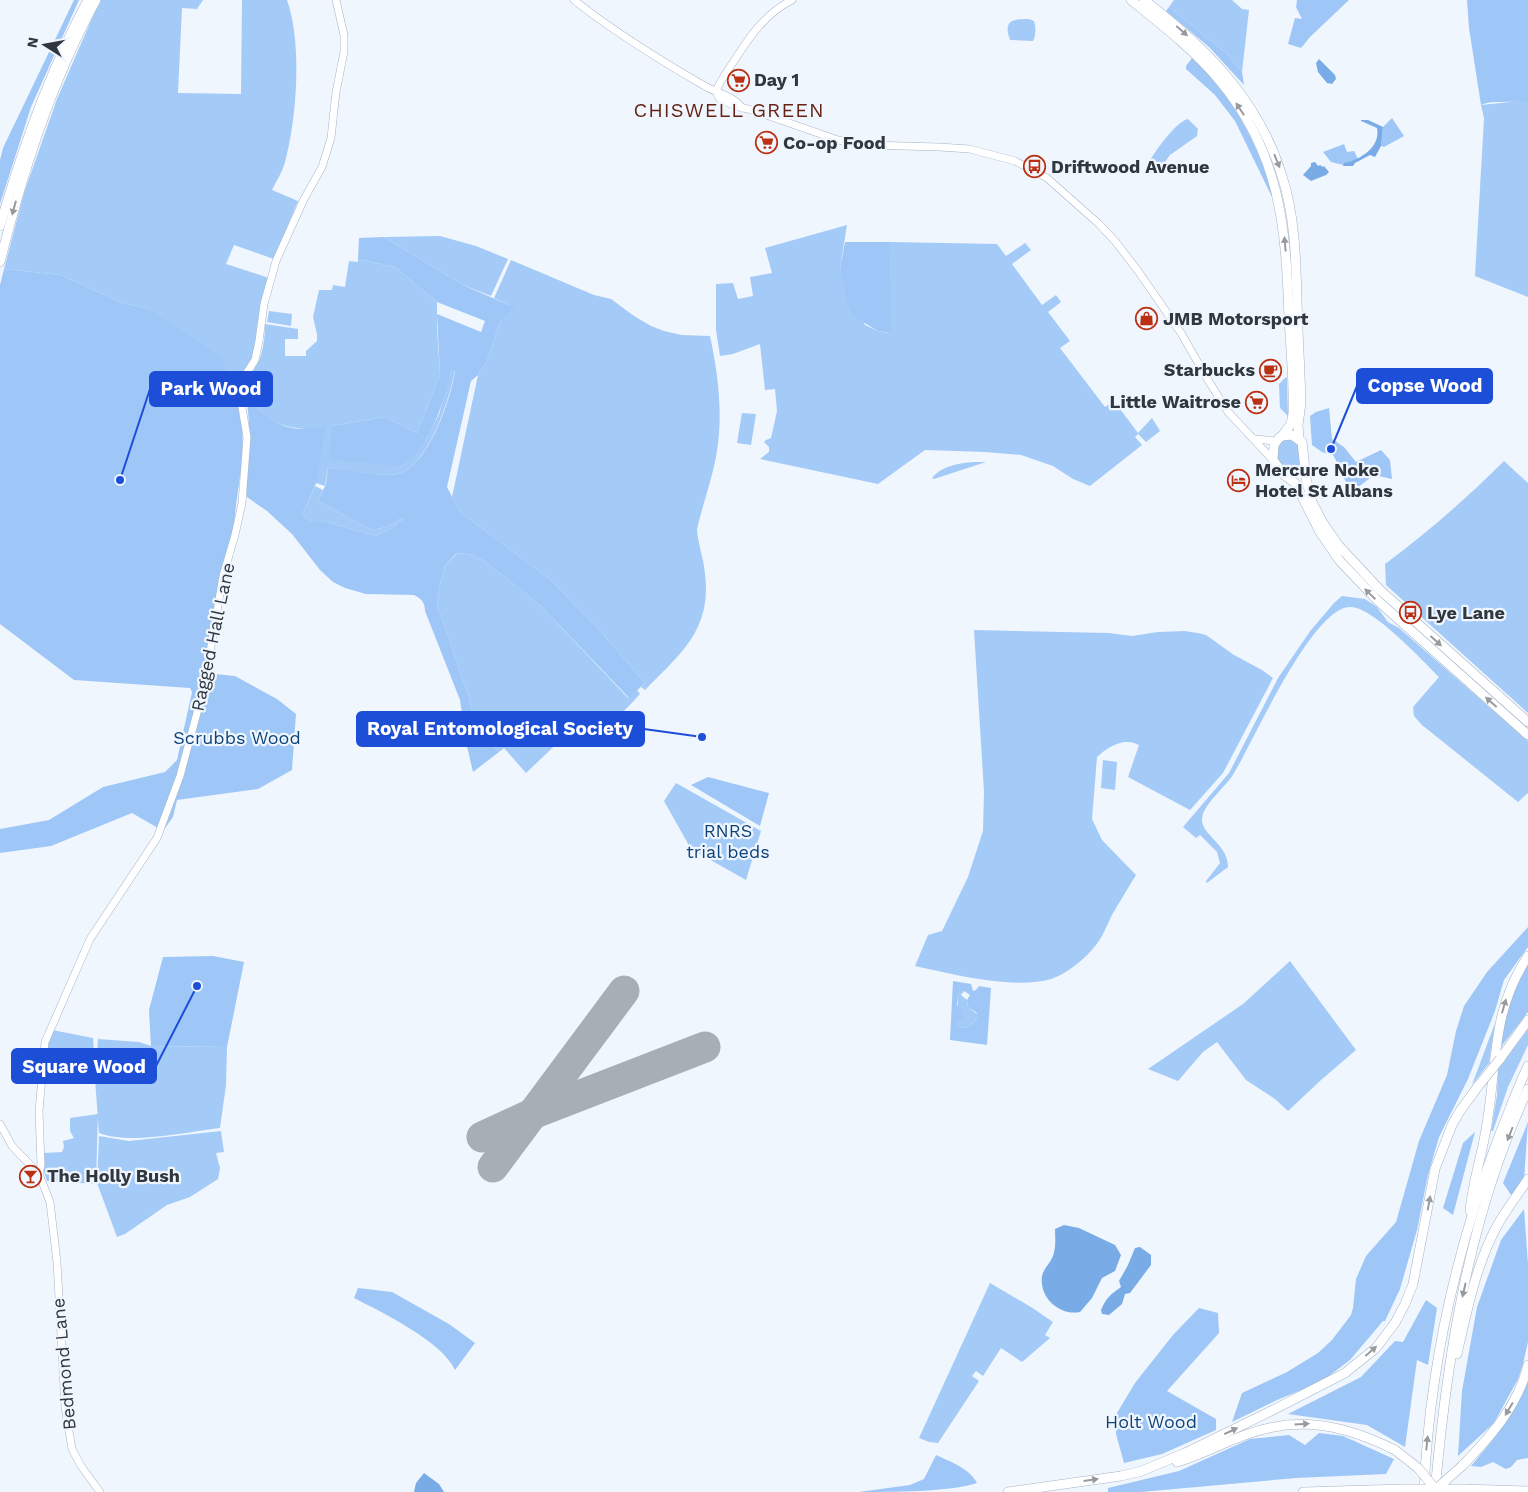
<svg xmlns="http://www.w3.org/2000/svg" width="1528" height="1492" font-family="'Work Sans',sans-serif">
<rect width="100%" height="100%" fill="#f0f6fe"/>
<g fill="#a4caf8">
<path d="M100,0h103l-6,9 -15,-1 -4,85 63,1 1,-94h45c15,42 10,115 -1,158 -2,11 -9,22 -14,32l26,11 -24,58 -40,-14 -8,19 43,14 -12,47 -2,26 -8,17 -8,36 -93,-96 -24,-5 -61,-28 -57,-6 20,-76 33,-94z"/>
<polygon points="1174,0 1232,0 1242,9 1249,10 1242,72 1227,54 1169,7"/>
<path d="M1029,19l5,2c2,6 2,15 -1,20l-23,-1c-7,-20 2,-21 19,-21z"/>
<polygon points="1528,100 1528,297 1475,276 1484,118 1481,105"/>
<path d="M1188,119l10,10 -1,7 -27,19 -13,18h-8l-3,-5c5,-12 30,-47 42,-49z"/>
<polygon points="847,225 840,268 845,285 865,325 878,331 889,333 891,242 997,244 1006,256 1025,243 1031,250 1012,264 1042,305 1056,295 1061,302 1048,312 1070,341 1060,348 1105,407 1114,401 1138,433 1152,418 1160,431 1146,442 1138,434 1135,437 1142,445 1090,486 1073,479 1053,466 1021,455 985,452 925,450 878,484 760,459 769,452 769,447 764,442 766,440 771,438 777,411 775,389 765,390 760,344 733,354 720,356 716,330 716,284 733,283 738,299 753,296 750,277 772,273 765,248"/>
<polygon points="440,236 476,246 508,259 491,296 463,285 384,237"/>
<path d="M358,259l37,8 42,35v25l3,48 -23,58 -32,-16 -53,9 52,38 11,2 20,-12 12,-16 12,-24 13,-44h3c-5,28 -27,98 -58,104 -16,3 -52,-4 -69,-6l-3,18 -9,-3 -3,-53c-37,-4 -40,-7 -66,-32 -9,-12 11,-30 14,-43 3,-10 4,-21 4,-31l33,5v10h-13v17h21v-5l11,-10v-7l-4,-17 6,-27h13l1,-5 12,2 4,-26 9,1z"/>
<path d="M511,260l83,35 17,4 23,17 17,10 13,5 18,4 28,1c8,37 13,77 7,115 -4,26 -14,52 -20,78 1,16 7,30 8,45 7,56 -25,80 -60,116l-4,-3 4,-4 -43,-50 -51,-53 -91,-68 -8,-15 26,-122 9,-14 13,-39 15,-14 -21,-10z"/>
<polygon points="269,311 292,314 291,326 267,322"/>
<polygon points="1286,377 1287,378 1288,416 1280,408 1279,384"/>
<polygon points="742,413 756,414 751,445 737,443"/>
<path d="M1291,438l7,5c1,7 4,18 1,24 -8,18 -31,-8 -18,-26z"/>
<path d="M1504,461l24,22v230l-142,-128 -1,-21c43,-32 82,-66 119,-103z"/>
<path d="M974,462h12l-52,17 -2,-1c9,-12 28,-15 42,-16z"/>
<path d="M315,486l8,4 -5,11 52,28c12,1 22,-4 31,-11h3l-9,8 -19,10 -50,-14h-14l-10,-7z"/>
<path d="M464,553l9,2 13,7 55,44 87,92 9,-8 3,4c-18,20 -37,38 -59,53l-14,-13 -41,39 -22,-25 -5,4 -15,-15 -9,-13 -6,-27 -32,-92 2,-16 6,-24 12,-11z"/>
<path d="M1342,596l23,3 12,8 11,15 11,6 129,113v52l-10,9 -96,-77 -8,-9 -1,-9 26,-30c-17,-17 -65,-69 -88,-70 -38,-2 -98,135 -117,166 -8,14 -31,31 -32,46 -1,16 26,25 26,48l-21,16 -1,-2 14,-18 -3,-11 -17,-17 -4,3 -13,-11 46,-54 49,-95 33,-48 23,-27z"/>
<path d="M974,630l135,3 23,3 26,-4 26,-1 14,2 8,2 28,20 28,15 11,8 -50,95 -33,37 -62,-33 11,-32c-15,-8 -30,1 -42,12l-5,62 10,21 34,35c-8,13 -16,26 -24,40 -5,10 -9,21 -16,30 -11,14 -28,28 -45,34 -38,11 -98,-5 -136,-13l13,-31 14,-4 26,-54 15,-46 1,-39z"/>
<polygon points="1103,760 1117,762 1115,790 1101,788"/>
<polygon points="676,783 761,831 746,880 691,849 664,801"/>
<polygon points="1290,961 1356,1050 1321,1080 1288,1111 1275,1099 1246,1080 1217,1042 1203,1052 1178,1081 1148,1069 1243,1004"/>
<path d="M960,991h4l-3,4 6,5 1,7 9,7v3c-3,7 -10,12 -18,10l-2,-2v-6l2,-1 -2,-22z"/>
<polygon points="1495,1023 1489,1063 1472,1085"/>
<polygon points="1528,1029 1528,1045 1508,1087 1493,1131 1491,1131 1497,1095 1498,1069"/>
<polygon points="52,1030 93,1038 95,1070 44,1075 48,1038"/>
<path d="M98,1039l41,3 12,4 76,1 -1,38 -6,43c-33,4 -91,17 -121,5l-4,-54z"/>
<polygon points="98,1114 96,1184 47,1181 44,1172 44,1153 62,1152 64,1147 63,1141 74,1138 70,1131 70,1118"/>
<polygon points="221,1131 224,1152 216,1153 220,1168 218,1179 190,1197 167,1205 125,1234 117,1237 97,1183 99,1136 129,1141"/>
<polygon points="990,1283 1031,1307 1053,1322 1045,1335 1050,1338 1022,1362 1001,1348 983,1376 976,1371 972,1376 979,1381 938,1443 929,1442 919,1438"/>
</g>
<g fill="#9ec7f7" fill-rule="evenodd">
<polygon points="74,0 79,0 31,107 0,204 0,160 3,148"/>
<polygon points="1297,0 1349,0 1310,37 1301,48 1288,44 1295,18 1302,19 1296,7"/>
<path d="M1467,0h61v101c-14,2 -37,-1 -47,4l-12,-77z"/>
<polygon points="1169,7 1227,54 1242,72 1244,85 1209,47 1166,11"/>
<path d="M1192,58c41,37 69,90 82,143l-39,-80 -20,-26 -29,-26v-3z"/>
<polygon points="1392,118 1404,136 1384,147 1381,146 1383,127"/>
<polygon points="1344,144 1347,152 1354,151 1358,159 1343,165 1331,162 1323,152"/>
<path d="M384,237l79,48 53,23 -16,14 -13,39 -9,14 -7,6 -24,106 13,25 91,68 51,53 43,50 -16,15 -88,-92 -55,-44 -13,-7 -9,-2 -8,1 -11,11 -6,24 -2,16 32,92 6,27 9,13 15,15 -26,20 -7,-30 -6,-42 -35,-89c0,-8 -3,-12 -11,-16l-48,-1 -21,-6 -12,-6 -13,-12 -28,-36 -25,-23 -20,-14 -2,-10 5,-50 -3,-39c26,25 40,36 79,29l-9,54 -15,34 10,7h14l50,14 19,-10 8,-7 -2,-1c-9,7 -19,12 -31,11l-52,-28 8,-17 2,-16c17,1 53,9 69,6 31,-6 54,-76 58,-103l-3,-1c-6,25 -26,94 -57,96 -5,0 -11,-2 -16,-2 -16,-1 -33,-3 -50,-4l3,-34 53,-9 32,16 23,-58 -3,-61 44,18 4,-11 -48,-19 -42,-35 -37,-8 1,-21z"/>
<polygon points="845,242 891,242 890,333 878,331 853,316 848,304 840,268"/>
<polygon points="4,269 61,275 122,303 146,308 221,357 242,411 243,455 236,505 233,536 204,673 235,676 277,699 296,714 292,770 258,789 177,800 173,817 163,831 132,813 51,846 0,853 0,829 49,820 103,787 165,772 177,760 192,692 190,688 74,680 0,624 0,285"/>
<path d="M1329,408l3,31 12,8 12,15 25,-12 9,10 2,19 -18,-4 -21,16c-10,-10 -13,-24 -20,-36l-11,-3 -10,-7 -2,-29 6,-4z"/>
<polygon points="708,777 769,793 760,826 691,785"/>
<polygon points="1528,927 1528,947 1504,980 1495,1011 1468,1079 1439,1137 1428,1175 1417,1230 1400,1289 1385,1321 1383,1321 1350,1360 1321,1382 1277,1400 1232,1422 1242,1393 1287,1372 1318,1353 1332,1340 1351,1315 1353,1308 1356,1279 1366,1256 1396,1222 1419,1141 1447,1075 1456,1031 1464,1006 1487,972"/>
<polygon points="213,956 244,962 227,1047 151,1046 149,1010 163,957"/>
<polygon points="1528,964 1528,1012 1497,1052 1508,1000"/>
<path d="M953,981l18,3 2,7 3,-1 3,-4 12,2 -4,57 -37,-5zM960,991h4l6,4 -3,5 1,7 9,6v4c-3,7 -10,12 -18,10l-2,-2v-6h5l1,-7 -6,-7v-9z"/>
<polygon points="1528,1122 1524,1180 1511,1195 1503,1183"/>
<polygon points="1475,1132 1453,1215 1443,1208 1463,1143"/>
<polygon points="1524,1209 1528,1264 1528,1342 1523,1364 1518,1379 1494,1423 1458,1456 1462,1391 1477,1307 1501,1240"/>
<path d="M358,1288l34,4 57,32 26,19 -20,27c-13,-29 -74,-58 -101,-72z"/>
<polygon points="1426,1300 1437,1308 1428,1365 1417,1360 1405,1447 1367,1425 1288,1414 1361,1377 1395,1341 1403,1342"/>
<polygon points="1199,1308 1218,1313 1219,1333 1167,1391 1216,1419 1216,1430 1162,1454 1124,1463 1116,1434 1117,1413 1135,1383 1173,1335"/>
<path d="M1528,1380v78l-11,2 -6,7 -5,2 -13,-7 -12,5 -10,-1c21,-25 45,-53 57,-86z"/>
<polygon points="1319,1433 1343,1436 1394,1459 1386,1474 1296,1478 1141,1492 1108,1492 1108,1488 1179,1471 1250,1439 1289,1435 1305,1445"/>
<path d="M936,1455c15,7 33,13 41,28 -27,9 -86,9 -118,9l51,-7 14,-6z"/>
</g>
<g fill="#79ace7">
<polygon points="1319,59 1335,75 1336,79 1332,84 1327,83 1318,72 1316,63"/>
<path d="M1361,120h7l15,7 -2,19 -6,11 -5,-2 -15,8 -2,3h-10l1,-3c16,-3 37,-16 33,-35l-16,-7z"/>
<polygon points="1315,162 1318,166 1320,165 1323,167 1324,166 1329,172 1326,175 1311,181 1303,175 1311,166 1311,163"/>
<path d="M1064,1225l15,3 36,17 6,10 -6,16 -13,7 -10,20 -12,14c-20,4 -41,-14 -38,-36 2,-9 11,-15 12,-24 2,-7 1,-16 1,-23z"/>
<path d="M1140,1247l11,8v10l-21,28 -5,1 -3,10 -13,11 -7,-1 -1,-4c6,-13 9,-15 20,-23l-2,-6 9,-16 7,-17z"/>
<polygon points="424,1473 439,1484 444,1492 414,1492 416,1483"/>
</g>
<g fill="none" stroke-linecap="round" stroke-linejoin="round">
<g stroke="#a8aeb6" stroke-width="31">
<polyline points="482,1137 532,1114 705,1047"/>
<polyline points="493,1167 624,991"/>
</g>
<defs>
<g id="secondary">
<path d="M574,0c40,32 84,59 129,85 13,8 30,10 39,23"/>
<polyline points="716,91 719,98 735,106 752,110 838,140 869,145 939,147 970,149 1015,161 1047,178 1099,224 1115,241 1138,271 1181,333 1208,380 1228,412 1273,460"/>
<path d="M716,91c5,-11 11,-20 18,-30 16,-25 31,-47 58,-61"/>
<polyline points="1255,439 1276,441"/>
<polyline points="0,1124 12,1146 39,1174"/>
<polyline points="100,1492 81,1466 72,1449 65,1407 57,1262 50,1202 39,1174 41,1165 39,1111 45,1042 90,939 157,838 180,776 204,687 223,576 235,535 242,503 247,437 239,390 242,380 255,360 259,341 264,304 276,261 304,199 322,167 331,138 336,92 344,52 344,35 336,0"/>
</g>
<g id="highway">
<path d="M1131,0c31,25 63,50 89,81 61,73 66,148 69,238 2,32 5,63 4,95l-2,10 -9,12"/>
<path d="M1144,0c60,46 114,99 137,173 14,41 15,85 16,128 1,34 3,68 4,102l-3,22 1,14"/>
<path d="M0,226c22,-77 50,-155 88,-226"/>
<path d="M0,262c23,-90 51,-180 96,-262"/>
<polyline points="1528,722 1380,590 1339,546 1323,523 1312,502 1306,478 1302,442 1292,435 1282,436 1279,438 1274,445 1273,460 1283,474 1295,483 1320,532 1339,560 1377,600 1528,735"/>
<polyline points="1500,1059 1528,1020"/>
<path d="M1470,1211c3,-32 14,-62 18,-94 9,-59 5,-109 40,-161"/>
<path d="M1457,1354c10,-43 19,-90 41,-130 9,-15 20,-30 30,-45"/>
<path d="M1177,1462c24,-7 47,-20 71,-28 53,-19 99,-8 147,16"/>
<path d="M1462,1466c29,-30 56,-60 66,-101"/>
<polyline points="1139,1472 1185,1453 1271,1411 1345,1373 1376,1348 1395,1323 1405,1304 1413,1284 1435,1169 1452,1125 1460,1111 1479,1085"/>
<polyline points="1463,1489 1528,1491"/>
<polyline points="1008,1492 1121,1476 1142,1471"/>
<polyline points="1303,1492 1403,1489"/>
<path d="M1424,1492c5,-122 32,-242 75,-356 10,-24 18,-47 29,-70"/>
<path d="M1435,1492c12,-137 34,-277 93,-403"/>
</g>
</defs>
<use href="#secondary" stroke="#a5b4c5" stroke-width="8"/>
<use href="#highway" stroke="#a5b4c5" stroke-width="10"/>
<use href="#secondary" stroke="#fff" stroke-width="7"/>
<use href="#highway" stroke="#fff" stroke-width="9"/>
<defs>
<g id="highway-bridge">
<polyline points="1479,1085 1500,1059"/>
<polyline points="1395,1450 1418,1468 1438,1492"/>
<polyline points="1403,1489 1463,1489"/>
<polyline points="1436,1489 1462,1466"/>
</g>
</defs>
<use href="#highway-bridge" stroke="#a5b4c5" stroke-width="10" stroke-linecap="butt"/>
<use href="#highway-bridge" stroke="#fff" stroke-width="9"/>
</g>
<defs><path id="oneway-solid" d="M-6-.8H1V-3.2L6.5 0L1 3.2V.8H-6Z" transform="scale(1.25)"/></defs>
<g fill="#989b9e">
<use href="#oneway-solid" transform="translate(1182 31) rotate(41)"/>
<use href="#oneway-solid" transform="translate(1240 109) rotate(-123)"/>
<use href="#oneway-solid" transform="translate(1277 161) rotate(68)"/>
<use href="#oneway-solid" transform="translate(14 208) rotate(105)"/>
<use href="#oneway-solid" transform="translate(1285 244) rotate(-95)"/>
<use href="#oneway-solid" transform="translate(1370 594) rotate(-136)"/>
<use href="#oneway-solid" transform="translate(1436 641) rotate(42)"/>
<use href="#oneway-solid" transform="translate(1491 702) rotate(-138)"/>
<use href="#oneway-solid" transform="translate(1504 1006) rotate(-74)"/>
<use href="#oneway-solid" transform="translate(1510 1134) rotate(111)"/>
<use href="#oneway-solid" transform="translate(1429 1203) rotate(-80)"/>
<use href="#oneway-solid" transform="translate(1464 1290) rotate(103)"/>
<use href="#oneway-solid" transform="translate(1371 1351) rotate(-41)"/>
<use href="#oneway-solid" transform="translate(1509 1409) rotate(121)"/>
<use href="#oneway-solid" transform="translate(1302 1424) rotate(-3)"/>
<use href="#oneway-solid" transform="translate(1231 1431) rotate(-25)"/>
<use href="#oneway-solid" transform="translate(1427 1443) rotate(-84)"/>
<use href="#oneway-solid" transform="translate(1091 1480) rotate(-8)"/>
</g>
<defs>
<symbol id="supermarket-ring" viewBox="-11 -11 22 22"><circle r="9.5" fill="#f0f6fe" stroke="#bb3013" stroke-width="1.5"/><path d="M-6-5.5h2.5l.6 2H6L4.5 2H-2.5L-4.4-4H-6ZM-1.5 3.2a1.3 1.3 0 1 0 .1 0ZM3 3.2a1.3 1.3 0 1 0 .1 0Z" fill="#bb3013"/></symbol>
<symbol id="bus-ring" viewBox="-11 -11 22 22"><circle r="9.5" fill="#f0f6fe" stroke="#bb3013" stroke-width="1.5"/><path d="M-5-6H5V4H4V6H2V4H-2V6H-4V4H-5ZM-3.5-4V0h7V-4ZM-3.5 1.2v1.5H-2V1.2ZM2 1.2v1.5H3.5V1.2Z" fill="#bb3013"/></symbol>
<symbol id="shop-ring" viewBox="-11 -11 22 22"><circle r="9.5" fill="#f0f6fe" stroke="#bb3013" stroke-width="1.5"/><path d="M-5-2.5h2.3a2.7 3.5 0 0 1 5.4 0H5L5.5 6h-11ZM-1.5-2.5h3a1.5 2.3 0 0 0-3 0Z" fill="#bb3013"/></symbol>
<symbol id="cafe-ring" viewBox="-11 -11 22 22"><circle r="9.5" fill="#f0f6fe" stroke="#bb3013" stroke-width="1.5"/><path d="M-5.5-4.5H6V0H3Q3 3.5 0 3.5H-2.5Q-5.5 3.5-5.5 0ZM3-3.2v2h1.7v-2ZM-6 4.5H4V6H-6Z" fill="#bb3013"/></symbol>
<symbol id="hotel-ring" viewBox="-11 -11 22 22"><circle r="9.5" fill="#f0f6fe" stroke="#bb3013" stroke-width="1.5"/><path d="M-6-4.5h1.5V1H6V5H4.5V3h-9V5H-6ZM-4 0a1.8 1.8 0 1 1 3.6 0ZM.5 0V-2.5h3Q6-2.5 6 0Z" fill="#bb3013"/></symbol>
<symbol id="bar-ring" viewBox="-11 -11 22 22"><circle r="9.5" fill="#f0f6fe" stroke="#bb3013" stroke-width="1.5"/><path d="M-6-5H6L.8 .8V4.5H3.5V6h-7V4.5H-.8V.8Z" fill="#bb3013"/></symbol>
</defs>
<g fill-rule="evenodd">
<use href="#supermarket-ring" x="726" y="68" width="25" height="25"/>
<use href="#supermarket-ring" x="754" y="130" width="25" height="25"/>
<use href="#bus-ring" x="1022" y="154" width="25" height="25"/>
<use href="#shop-ring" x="1134" y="306" width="25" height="25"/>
<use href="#cafe-ring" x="1258" y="358" width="25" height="25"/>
<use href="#supermarket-ring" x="1244" y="390" width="25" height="25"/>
<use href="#hotel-ring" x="1226" y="468" width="25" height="25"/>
<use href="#bus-ring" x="1398" y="600" width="25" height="25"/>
<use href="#bar-ring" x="18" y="1164" width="25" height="25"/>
</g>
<g text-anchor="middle" stroke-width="4.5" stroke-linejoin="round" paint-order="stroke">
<g font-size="18" font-weight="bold" fill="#31373e" stroke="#f0f6fe" text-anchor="start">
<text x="754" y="86">Day 1</text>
<text x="783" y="149">Co-op Food</text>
<text x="1051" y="173">Driftwood Avenue</text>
<text x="1163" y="325">JMB Motorsport</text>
<text x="1255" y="376" text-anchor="end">Starbucks</text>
<text x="1241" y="408" text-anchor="end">Little Waitrose</text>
<text x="1255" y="476">Mercure Noke<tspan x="1255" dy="21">Hotel St Albans</tspan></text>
<text x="1427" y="619">Lye Lane</text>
<text x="47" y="1182">The Holly Bush</text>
</g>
<g font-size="18" fill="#31373e" stroke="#f0f6fe">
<text transform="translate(213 637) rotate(-78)" y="6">Ragged Hall Lane</text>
<text transform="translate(64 1364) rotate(-95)" y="6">Bedmond Lane</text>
</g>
<g font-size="18" fill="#0d4378" stroke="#f0f6fe">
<text x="237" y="744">Scrubbs Wood</text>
<text x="728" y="837">RNRS<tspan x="728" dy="21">trial beds</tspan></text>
<text x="1151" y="1428">Holt Wood</text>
</g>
<g font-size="20" letter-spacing="1" fill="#662315" stroke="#f0f6fe">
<text x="729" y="117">CHISWELL GREEN</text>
</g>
</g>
<path fill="none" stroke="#1d4ed8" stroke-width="2" d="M1331 449L1357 386M120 480L150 389M702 737L644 729M197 986L156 1066"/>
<g fill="#1d4ed8" stroke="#f0f6fe" stroke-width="2">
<circle cx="1331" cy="449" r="5"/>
<circle cx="120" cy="480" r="5"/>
<circle cx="702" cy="737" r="5"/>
<circle cx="197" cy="986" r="5"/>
</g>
<g fill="#1d4ed8" stroke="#1d4ed8" stroke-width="2">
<rect x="1357" y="369" width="135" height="34" rx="5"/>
<rect x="150" y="372" width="122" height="34" rx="5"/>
<rect x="357" y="712" width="287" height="34" rx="5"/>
<rect x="12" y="1049" width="144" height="34" rx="5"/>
</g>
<g font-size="19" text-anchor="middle" font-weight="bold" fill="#fff">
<text x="1425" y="392">Copse Wood</text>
<text x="211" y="395">Park Wood</text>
<text x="500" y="735">Royal Entomological Society</text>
<text x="84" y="1073">Square Wood</text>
</g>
<g transform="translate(45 45) rotate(281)" stroke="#f0f6fe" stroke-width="4" paint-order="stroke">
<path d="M0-4L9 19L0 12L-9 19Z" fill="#31373e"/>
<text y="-8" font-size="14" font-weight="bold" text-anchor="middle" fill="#31373e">N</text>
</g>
</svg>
